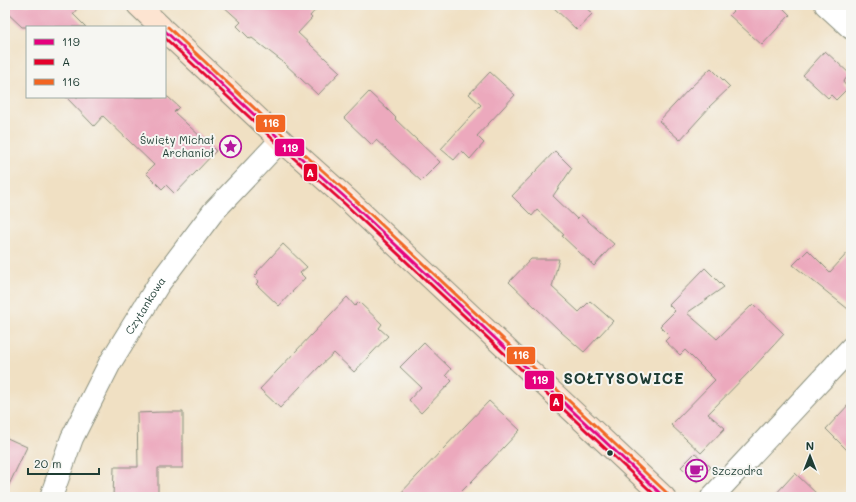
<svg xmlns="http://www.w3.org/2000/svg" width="856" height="502" font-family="Mali,sans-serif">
<rect width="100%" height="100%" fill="#f6f6f2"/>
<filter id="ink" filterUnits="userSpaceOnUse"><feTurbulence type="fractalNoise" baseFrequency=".025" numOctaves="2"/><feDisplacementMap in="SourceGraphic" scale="8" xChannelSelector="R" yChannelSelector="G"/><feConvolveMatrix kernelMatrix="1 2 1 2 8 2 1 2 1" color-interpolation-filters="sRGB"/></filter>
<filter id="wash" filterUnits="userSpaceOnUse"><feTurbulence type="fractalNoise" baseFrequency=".012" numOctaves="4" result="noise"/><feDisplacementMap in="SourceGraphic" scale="16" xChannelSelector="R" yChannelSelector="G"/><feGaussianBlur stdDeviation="0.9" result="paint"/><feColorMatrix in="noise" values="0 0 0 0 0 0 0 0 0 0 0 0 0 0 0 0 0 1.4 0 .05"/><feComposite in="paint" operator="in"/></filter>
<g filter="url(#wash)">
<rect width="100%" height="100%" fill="#f0e0c3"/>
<g id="blocks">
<g fill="#eca9bd">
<polygon points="5,5 80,5 73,14 86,27 22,27 5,11"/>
<polygon points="222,5 320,5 310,16 312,18 298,33 340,72 318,95 283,62 252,38 250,39 237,26 241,22"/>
<polygon points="551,5 584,5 592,14 577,30"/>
<polygon points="739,5 780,5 790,15 762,45 729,15"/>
<polygon points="825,51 850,74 843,82 848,88 836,100 831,95 828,98 803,75"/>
<polygon points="711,68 730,87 709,107 710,107 680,140 659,121 689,89"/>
<polygon points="490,72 515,95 477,136 484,143 470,159 462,151 454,160 441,149 481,105 469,94"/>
<polygon points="369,92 389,111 396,118 395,119 440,162 421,181 376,140 372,145 344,118"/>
<polygon points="66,97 168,97 179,107 174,112 216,151 175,194 166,185 162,189 146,173 154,165 103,116 94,126"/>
<polygon points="555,151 572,168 553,196 577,219 581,215 614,244 594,266 562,236 564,235 537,210 532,216 512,196"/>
<polygon points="283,244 307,267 300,273 305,278 279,306 256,284 259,281 254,277 258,273 257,272"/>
<polygon points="851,249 851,305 848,309 793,265 808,250 830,272"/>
<polygon points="531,259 559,259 552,287 579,312 590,301 613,321 584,352 561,332 509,282"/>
<polygon points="705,268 724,287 687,313 717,339 753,304 784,334 753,368 708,414 725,428 701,453 671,425 715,380 685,350 680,355 665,341 670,336 660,326 675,311 669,305"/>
<polygon points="347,297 355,306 359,302 382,324 379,328 388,336 354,372 334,353 320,366 280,408 260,389"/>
<polygon points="424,343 451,369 446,375 452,381 421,413 409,400 421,387 400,367"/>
<polygon points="489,401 520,430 473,480 456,497 397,497"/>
<polygon points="851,402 851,454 826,429"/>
<polygon points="161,412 183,412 183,468 158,468 158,497 113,497 114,467 138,467 137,413"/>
<polygon points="5,437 27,447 5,493"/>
<polygon points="695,453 711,467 697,482 681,467"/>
<polygon points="795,473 820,497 773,497"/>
</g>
</g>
</g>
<g filter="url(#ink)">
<use href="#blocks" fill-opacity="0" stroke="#888e7c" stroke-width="1"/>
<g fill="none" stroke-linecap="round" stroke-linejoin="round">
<defs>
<g id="street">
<polyline points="826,5 851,28"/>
<path id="s1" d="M51,497l21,-59 38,-75 48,-78 55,-73 68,-72"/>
<polyline points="712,497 851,348"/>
</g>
<g id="secondary">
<polyline points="138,5 161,27"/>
<polyline points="165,31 281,140 348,200 664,497"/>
</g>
</defs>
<use href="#street" stroke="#888e7c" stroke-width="24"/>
<use href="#secondary" stroke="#888e7c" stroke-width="24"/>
<use href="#street" stroke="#fff" stroke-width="22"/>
<use href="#secondary" stroke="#fde4d1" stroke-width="22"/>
<defs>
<polyline id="bus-1" points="165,31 281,140 348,200 664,497"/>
<polyline id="bus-2" points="165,38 278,144 345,204 657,497"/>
<polyline id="bus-3" points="168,27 284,136 351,196 667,493"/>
</defs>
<use href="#bus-1" stroke="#f6f6f2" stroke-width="6"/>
<use href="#bus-2" stroke="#f6f6f2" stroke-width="6"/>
<use href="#bus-3" stroke="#f6f6f2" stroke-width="6"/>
<use href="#bus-1" stroke="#e5007d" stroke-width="3"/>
<use href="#bus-2" stroke="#e4002b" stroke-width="3"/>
<use href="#bus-3" stroke="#f26522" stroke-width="3"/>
</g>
</g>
<defs>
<symbol id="sight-ring" viewBox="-11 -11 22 22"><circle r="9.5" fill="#f6f6f2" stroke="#b5179e" stroke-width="1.5"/><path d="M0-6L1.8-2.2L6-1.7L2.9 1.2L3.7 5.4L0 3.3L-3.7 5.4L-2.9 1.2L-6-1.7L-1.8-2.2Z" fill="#b5179e"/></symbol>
<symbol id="cafe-ring" viewBox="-11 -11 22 22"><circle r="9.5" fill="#f6f6f2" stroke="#b5179e" stroke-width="1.5"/><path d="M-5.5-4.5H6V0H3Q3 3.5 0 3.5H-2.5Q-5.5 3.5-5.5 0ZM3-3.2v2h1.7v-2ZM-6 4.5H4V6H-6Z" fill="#b5179e"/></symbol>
</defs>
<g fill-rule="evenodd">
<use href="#sight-ring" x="218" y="134" width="25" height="25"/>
<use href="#cafe-ring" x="684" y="458" width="25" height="25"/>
</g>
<circle fill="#1f3d34" stroke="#f6f6f2" stroke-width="1.5" cx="610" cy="453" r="3.5"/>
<g text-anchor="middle" stroke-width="4" stroke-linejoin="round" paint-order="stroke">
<g font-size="11" fill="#1f3d34" stroke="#f6f6f2" text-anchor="end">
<text x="214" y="144">Święty Michał<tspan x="214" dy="13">Archanioł</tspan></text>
<text x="712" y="475" text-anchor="start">Szczodra</text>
</g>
<g font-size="11" fill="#1f3d34" stroke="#f6f6f2">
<text dy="4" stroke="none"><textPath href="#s1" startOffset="214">Czytankowa</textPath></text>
</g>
<g font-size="15" font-weight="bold" letter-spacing="1" fill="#1f3d34" stroke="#f6f6f2">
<text x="624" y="384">SOŁTYSOWICE</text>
</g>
</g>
<g stroke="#f6f6f2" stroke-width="1.5">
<rect x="255" y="114" width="31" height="19" rx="4" fill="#f26522"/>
<rect x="274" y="138" width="31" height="19" rx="4" fill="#e5007d"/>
<rect x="303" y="163" width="15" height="19" rx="4" fill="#e4002b"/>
<rect x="506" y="346" width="30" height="19" rx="4" fill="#f26522"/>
<rect x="524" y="370" width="31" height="20" rx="4" fill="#e5007d"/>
<rect x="549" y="393" width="15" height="19" rx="4" fill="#e4002b"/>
</g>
<g font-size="11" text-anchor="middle" font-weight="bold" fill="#fff">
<text x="271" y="127">116</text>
<text x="290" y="152">119</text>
<text x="310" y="177">A</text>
<text x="521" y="359">116</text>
<text x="540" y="384">119</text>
<text x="556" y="406">A</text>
</g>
<rect width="856" height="502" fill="none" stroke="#f6f6f2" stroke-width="20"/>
<rect x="26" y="26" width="140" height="72" fill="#f6f6f2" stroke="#a0aca6"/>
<rect x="34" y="39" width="20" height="6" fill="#e5007d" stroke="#a0aca6"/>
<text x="62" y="46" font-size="12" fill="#1f3d34">119</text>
<rect x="34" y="59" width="20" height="6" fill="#e4002b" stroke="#a0aca6"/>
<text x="62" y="66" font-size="12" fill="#1f3d34">A</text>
<rect x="34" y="79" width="20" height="6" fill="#f26522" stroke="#a0aca6"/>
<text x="62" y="86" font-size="12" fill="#1f3d34">116</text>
<g transform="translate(810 456)" stroke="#f6f6f2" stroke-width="3" paint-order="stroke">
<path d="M0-3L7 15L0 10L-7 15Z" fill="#1f3d34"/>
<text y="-6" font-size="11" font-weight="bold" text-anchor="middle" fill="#1f3d34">N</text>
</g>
<path d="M28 468v6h71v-6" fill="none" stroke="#1f3d34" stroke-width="2"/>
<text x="34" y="468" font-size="12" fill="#1f3d34" stroke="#f6f6f2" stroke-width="3" paint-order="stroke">20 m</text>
</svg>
